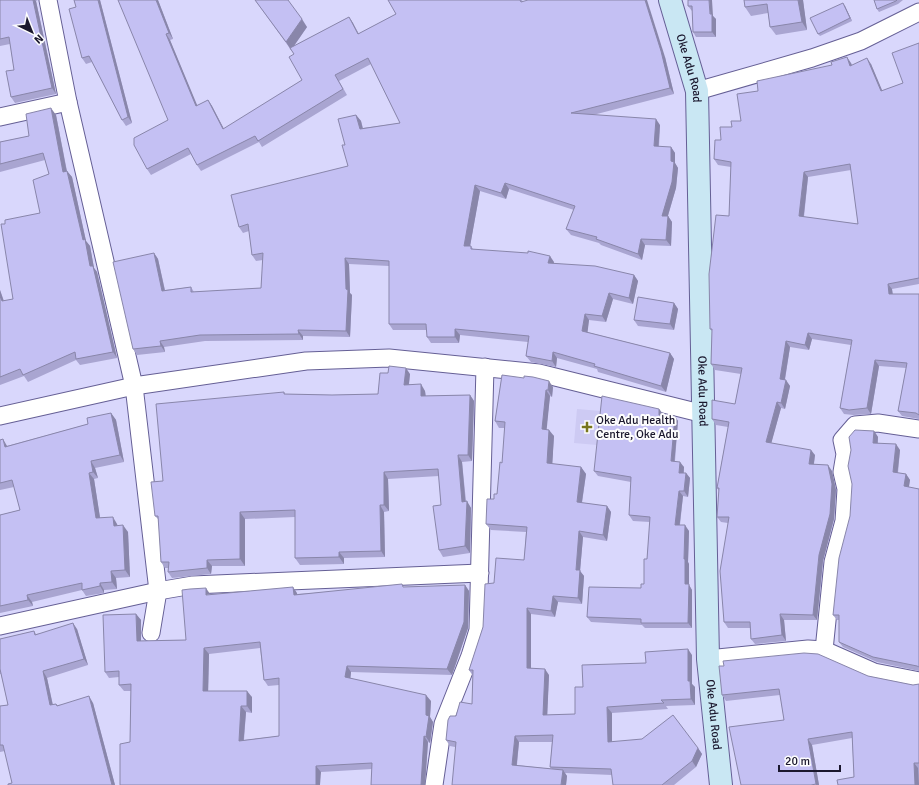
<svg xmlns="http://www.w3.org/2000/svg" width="919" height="785" font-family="Signika,sans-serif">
<rect width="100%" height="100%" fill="#d9d7fc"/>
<polygon fill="#cdcaf3" points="577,409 601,411 597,445 574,443"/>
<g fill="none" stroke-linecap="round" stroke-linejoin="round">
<defs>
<g id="street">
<polyline points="48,0 68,102 134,386 158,591 151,633"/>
<polyline points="697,91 812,58 861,41 919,12"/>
<polyline points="0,117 68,102"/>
<polyline points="0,416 134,386 306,361 389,358 539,373 704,414"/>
<polyline points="0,626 158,591 193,585 480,573"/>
<polyline points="824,650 833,562 844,521 846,489 842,472 845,454 842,440 855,425 878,423 919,429"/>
<polyline points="708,659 808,649 824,650 874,672 919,681"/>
<polyline points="434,785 443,724 470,656 478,630 485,367"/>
</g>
<g id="secondary">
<path id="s1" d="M670,0l27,91 11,568 13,126"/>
</g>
</defs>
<use href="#street" stroke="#655f95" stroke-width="19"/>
<use href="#secondary" stroke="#655f95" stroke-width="24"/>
<use href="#street" stroke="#fff" stroke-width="17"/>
<use href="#secondary" stroke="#c9e7f3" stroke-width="22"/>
</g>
<g fill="#a9a5d1" fill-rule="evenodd">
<polygon points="0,0 38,0 36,1 56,94 15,103 11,97 14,70 10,44 0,46"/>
<polygon points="74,0 100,0 132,123 126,126 122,120 92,62 86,64 82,58 76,7"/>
<polygon points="158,0 173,39 170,40 197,106 208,100 212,106 224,129 302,80 294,54 255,0 307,27 294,46 349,17 353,23 358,34 396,14 388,0 522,0 523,2 665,57 674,94 593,115 660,125 659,147 671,147 675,153 675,163 678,168 676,188 668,216 672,222 671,246 645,245 642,260 601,245 599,243 571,235 566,229 574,210 509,189 506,199 480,191 470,246 471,246 473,249 554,262 554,263 634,275 638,281 633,304 613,299 606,322 589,320 587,332 670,353 674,359 666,392 598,372 597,369 557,358 556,367 531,362 526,356 528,342 460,335 459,343 431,343 427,337 427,330 393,330 389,324 389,266 349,264 350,293 352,295 350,337 303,336 303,340 205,341 164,347 165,352 137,355 133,349 154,253 158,259 165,290 191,287 194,292 261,288 263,260 256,261 252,255 249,231 243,233 239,227 348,166 345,145 356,115 361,121 363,128 400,123 371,64 339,81 347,95 262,147 259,142 201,171 197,165 191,154 151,175 147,169 168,120"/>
<polygon points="688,0 713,16 716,19 716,37 696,37 693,32 693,11 692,11 688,6"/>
<polygon points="744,0 803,0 807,30 776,35 770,27 768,13 751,16 745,7"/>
<polygon points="874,0 903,0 898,4 879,12 877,9"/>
<polygon points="845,6 852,21 820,36 818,34"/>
<path d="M919,43v241l-27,5 1,5h26v125l-17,-3 -4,-5 8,-43 -27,-2 -8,48 -18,1 -9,-1 -4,-6 11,-63 -39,-6 -3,11 -19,-3 -5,33 5,6 -5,23 -4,-1 -10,35 44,12 -1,9 18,7 4,19 -2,29 -11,42 -6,59h-33l2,21 -31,3 -4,-5 -1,-11h-22l-4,-6 4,-99 -7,-1 -4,-5 2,-26 -2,-3 11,-61 -12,-2 -4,-6 23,-15 6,-30 -26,-4 -4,-6 1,-33 -2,-2 19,-113 2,-49 -13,-2 -4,-6 7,-19 11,-13 9,-6 17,-30 93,-28 1,2 19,-1 11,27 21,-8zM851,170l7,54 -54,-7 4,-40z"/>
<polygon points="56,115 67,171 72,177 86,241 90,246 94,268 97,272 117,358 80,365 76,360 28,382 24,376 0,385 0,290 4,301 13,299 5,224 40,213 49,174 45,160 0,172 0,142 29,136"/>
<polygon points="674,303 678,309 674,330 638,326 634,320"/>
<polygon points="388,373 410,374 409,384 425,391 426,396 470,395 474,401 472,461 462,462 466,501 471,508 470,553 443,557 439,550 441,505 439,476 388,479 389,511 384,512 385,557 344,558 344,564 300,565 295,558 295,517 245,519 245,566 212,566 211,574 172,578 168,572 168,568 165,568 161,562 159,520 155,516 163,481 284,392 285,394 332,395 378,394"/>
<path d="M502,375l51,12 -1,10 -2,-1 -4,34 8,6 -2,28 29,3 5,7 -4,29 25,3 4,6 -4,29 -24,-4 -3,34 4,5 -2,28 -24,-2 -3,15 -24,-3v54l18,7 -2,40 28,-1 8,-27 63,-24 46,-8v29l3,3v18l-29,1 2,3 -56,4v29l86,6 4,6 -6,13 -22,18h-61l-1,-10 -47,-2 2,3 -1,9 -111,-38 -5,-1 -4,-6 10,-24 16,-12 1,-28 -4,-6 14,-43 11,-44 30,-23 2,-28 -35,-2 -5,-6 8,-25 3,-5 5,-31 3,-35h-6l-4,-7zM519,742h33l-2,25 2,2 -35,-4z"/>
<polygon points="659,409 663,414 663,415 675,416 678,421 675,461 684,467 684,473 686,473 690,478 688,497 683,496 680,525 689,531 688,562 689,564 689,585 692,590 692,628 645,628 642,625 591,622 587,617 641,588 644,584 647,559 650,522 633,521 629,515 631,482 598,476 594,471"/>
<polygon points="111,413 116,420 124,462 95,468 98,478 94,479 100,518 117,524 118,526 128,532 130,577 116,578 117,589 104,590 104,593 86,596 82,590 32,602 33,606 0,613 0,515 20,510 14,487 0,490 0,440 7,446 88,424"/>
<polygon points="874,431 878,437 878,443 900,450 898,473 906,474 910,480 909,487 919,489 919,671 877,662 843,647 839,642 839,620 837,620 833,615"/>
<path d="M465,585l4,6 -1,37 -16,47 -101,-3 -1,6 81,23 -1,16 3,5 -3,21 -2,-1 -3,43h-54l1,-16 -51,3 -191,-30 1,-51h-7l-5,-6v-8l-10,1 -4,-6 31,-58 5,6v21l45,-1 24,-46 87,-1v1l107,-7zM260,648l4,32 4,6 11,-1v51l-35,4 2,-28 6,1v-16l-44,-6 1,-37z"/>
<polygon points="77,629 88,665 47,678 53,705 56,704 57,705 93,703 115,785 8,785 12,783 5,751 0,752 0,706 8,705 1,674 0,674 0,639 34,631 36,634"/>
<polygon points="868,676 913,685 919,684 919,785 838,785 854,777 852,738 812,745 819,785 741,785 784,720 780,695 726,701 722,695"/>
</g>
<g fill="#8986aa">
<polygon points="33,0 35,0 36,1 56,94 52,88"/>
<polygon points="98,0 100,0 132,123 128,117"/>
<polygon points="156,0 158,0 173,39 169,33"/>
<polygon points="645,0 647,0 665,57 674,94 670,88"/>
<polygon points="709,0 712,0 713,16 716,19 716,37 712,32"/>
<polygon points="798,0 803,0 807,30 802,22"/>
<polygon points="843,3 845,6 852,21 850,18"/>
<polygon points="349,17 353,23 362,40 358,34"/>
<polygon points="302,19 307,27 291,50 286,42"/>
<polygon points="166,34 170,40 200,112 196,106"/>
<polygon points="847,57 851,63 854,72 850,66"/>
<polygon points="867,58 871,64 885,97 881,91"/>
<polygon points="208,100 212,106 227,135 223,129"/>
<polygon points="51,108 56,115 68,178 63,172"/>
<polygon points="356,115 361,121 364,135 360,129"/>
<polygon points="656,119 660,125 658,152 654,146"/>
<polygon points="671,147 675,153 675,163 678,168 676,188 666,222 662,216 671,161"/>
<polygon points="67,171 72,177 86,241 90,246 94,268 97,272 117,358 113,352 83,240"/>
<polygon points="804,172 808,177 803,222 799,216"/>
<polygon points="505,183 509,189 506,199 501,193"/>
<polygon points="475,185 480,191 469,252 464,246"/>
<polygon points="668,216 672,222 671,246 666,240"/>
<polygon points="641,239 645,245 642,260 638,254"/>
<polygon points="154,253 158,259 166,296 162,291"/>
<polygon points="550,256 554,262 552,269 548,263"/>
<polygon points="345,258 349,264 350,293 352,295 350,337 346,331 346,289"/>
<polygon points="634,275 638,281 633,304 629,298"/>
<polygon points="888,284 892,289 893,300 889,294"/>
<polygon points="0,290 6,308 2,301 0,296"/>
<polygon points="609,293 613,299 606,322 602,316"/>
<polygon points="674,303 678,309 674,330 670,324"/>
<polygon points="585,314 589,320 587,337 582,331"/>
<polygon points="455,329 460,335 459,343 455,337"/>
<polygon points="298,330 303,336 303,340 299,334"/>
<polygon points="808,333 812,339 809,350 805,345"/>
<polygon points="160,341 164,347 165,352 161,346"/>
<polygon points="786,341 790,347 784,384 780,379"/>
<polygon points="553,352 557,358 556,367 552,361"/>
<polygon points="670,353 674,359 666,392 661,386"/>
<polygon points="875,360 879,366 871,414 867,408"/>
<polygon points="406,368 410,374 408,391 404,385"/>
<polygon points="786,380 790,386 785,409 781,403"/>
<polygon points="549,381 553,387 552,397 548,390"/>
<polygon points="421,384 425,391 426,403 421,396"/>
<polygon points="546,390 550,396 546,436 542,429"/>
<polygon points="470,395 474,401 472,461 468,455"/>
<polygon points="777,402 781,408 770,448 766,442"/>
<polygon points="659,409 663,414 662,421 659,415"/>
<polygon points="111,413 116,420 124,462 120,455"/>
<polygon points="675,416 678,421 674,466 671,461"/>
<polygon points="549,430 554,436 552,469 547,463"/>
<polygon points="874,431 878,437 877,448 873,443"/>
<polygon points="3,439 7,446 5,447"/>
<polygon points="896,444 900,450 897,477 893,472"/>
<polygon points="811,450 815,455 813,469 809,464"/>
<polygon points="458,455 462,462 466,508 462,502"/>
<polygon points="91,461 95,468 98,478 93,472"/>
<polygon points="680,462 684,467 683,478 679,473"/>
<polygon points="828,465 832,471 836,490 834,519 823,561 817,620 813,615"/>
<polygon points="581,467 586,474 581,508 577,502"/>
<polygon points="384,472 388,479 389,511 384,505"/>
<polygon points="89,473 94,479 101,524 96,518"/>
<polygon points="686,473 690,478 688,497 684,491"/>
<polygon points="906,474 910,480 908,491 904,486"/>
<polygon points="679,491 683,496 679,530 675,525"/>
<polygon points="467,501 471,508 470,553 465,546"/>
<polygon points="380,505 384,512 385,557 381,551"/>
<polygon points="607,506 611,512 607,541 603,535"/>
<polygon points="240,512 245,519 245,566 240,559"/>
<polygon points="113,517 117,524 118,533 114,526"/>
<polygon points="123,525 128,532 130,577 125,570"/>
<polygon points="685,525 689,531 688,562 689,564 689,585 692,590 692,628 688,623 685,584 684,559"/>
<polygon points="579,531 583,537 580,571 584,576 582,604 578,598 576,570"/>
<polygon points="339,552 344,558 344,564 339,557"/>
<polygon points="207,560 212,566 211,574 207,568"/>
<polygon points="111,571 116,578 117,589 112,582"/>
<polygon points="100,583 104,590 104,593 100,586"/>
<polygon points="465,585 469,591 468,628 452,675 447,669"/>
<polygon points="293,587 297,593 298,601 294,595"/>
<polygon points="206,588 210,594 206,595"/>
<polygon points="27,595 32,602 33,606 28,600"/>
<polygon points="553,596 558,602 555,617 551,611"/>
<polygon points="527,608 531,614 531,674 527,668"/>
<polygon points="136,614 141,620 141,647 137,641"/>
<polygon points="780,614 784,620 786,641 782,635"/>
<polygon points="73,623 77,629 88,665 84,659"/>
<polygon points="204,648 209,654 208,697 203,691"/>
<polygon points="688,649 692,655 692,684 695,687 695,705 691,699 688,681"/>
<polygon points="347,666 351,672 350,683 345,677"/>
<polygon points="545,669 549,675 547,721 543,715"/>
<polygon points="43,671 47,678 54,711 50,705"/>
<polygon points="247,691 252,697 252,713 247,706"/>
<polygon points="426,695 431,701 430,717 433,722 430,743 426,737"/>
<polygon points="89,696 93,703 115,785 112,785"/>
<polygon points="241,706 246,712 243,747 239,741"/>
<polygon points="607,707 612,713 612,748 608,742"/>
<polygon points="424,736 428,742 425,785 421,785"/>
<polygon points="515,736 519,742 516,771 512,765"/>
<polygon points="808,739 812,745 819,785 816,785 816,784"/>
<polygon points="698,748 702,754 696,767 692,761"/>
<polygon points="914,763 918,768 919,785 915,785"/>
<polygon points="316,766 321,772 320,785 316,785"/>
<polygon points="563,770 567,776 566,785 561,785"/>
</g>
<g fill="#c4c0f3" stroke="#8986aa" fill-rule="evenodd">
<polygon points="0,0 33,0 52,88 11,97 6,71 14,70 9,37 0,39"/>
<polygon points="74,0 98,0 128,117 122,120 89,56 82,58 69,9 76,7"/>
<polygon points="118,0 156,0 169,33 166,34 196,106 208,100 223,129 302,80 289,57 294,54 290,48 349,17 358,34 396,14 388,0 520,0 521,2 528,0 645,0 661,51 670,88 571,113 656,119 654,146 671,147 671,161 674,162 672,182 662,216 668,216 666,240 641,239 638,254 596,239 597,237 566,229 575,206 505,183 501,193 475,185 464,246 471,246 471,249 528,253 528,251 550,256 548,263 595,266 634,275 629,298 609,293 602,316 585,314 582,331 670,353 661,386 594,366 595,364 553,352 552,361 526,356 529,336 455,329 455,337 427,337 426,324 389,324 389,261 345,258 346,289 348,290 346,331 298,330 299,334 200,335 160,341 161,346 133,349 113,262 154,253 162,291 191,287 191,292 261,288 263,253 252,255 248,224 239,227 231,195 348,166 342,145 345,145 338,119 356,115 360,129 400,123 368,58 335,75 343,89 258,141 255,136 197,165 188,148 147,169 134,145 134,138 168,120"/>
<polygon points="255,0 288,0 302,19 286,42"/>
<polygon points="688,0 709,0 710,14 712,14 712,32 693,32 692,6 688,6"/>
<polygon points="744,0 798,0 802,22 770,27 767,4 745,7"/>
<polygon points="874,0 897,0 896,1 877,9"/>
<polygon points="843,3 850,18 818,34 810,18"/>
<path d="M919,43v235l-31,6 1,10h30v121l-3,-2 -18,-2 9,-48 -32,-3 -8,48 -18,2 -9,-2 12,-68 -44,-7 -3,12 -19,-4 -6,38 6,1 -5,23 -4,-1 -11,40 45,8 -2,14 19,1 4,19 -2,30 -11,41 -6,60 -33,-1 2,21 -31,4 -1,-17h-26l-4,-51 9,-54h-12l2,-29h-2l12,-66 -17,-3v-19l23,4 7,-36 -31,-4 1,-35h-2l-1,-55 7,-59 13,1 2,-54 -17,-3 1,-19h6l-1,-13h12l-1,-6h10l-4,-27 21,-3 -1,-10 75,-16 -1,-3 16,-5 3,9 17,-8 14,33 22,-8 -11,-30zM850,164l8,60 -59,-8 5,-44z"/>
<polygon points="51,108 63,172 67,171 83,240 85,239 90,266 93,266 113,352 76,359 75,352 23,375 20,369 0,377 0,296 2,301 13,299 1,224 5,224 5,220 40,213 33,180 49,174 43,153 0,164 0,142 29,136 26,114"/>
<polygon points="638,297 674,303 670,324 634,320"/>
<polygon points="389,366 406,368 404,385 421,384 421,396 470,395 468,455 458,455 462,502 467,501 465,546 439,550 433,506 441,505 438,469 384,472 384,505 380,505 381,551 339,552 339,557 295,558 295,510 240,512 240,559 207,560 207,568 168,572 169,562 161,562 158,516 155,516 151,482 163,481 156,404 284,392 284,394 332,395 378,394 380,373 388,373"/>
<polygon points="502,375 524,378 524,376 533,377 549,381 548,390 546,390 542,429 549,430 547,463 581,467 577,502 607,506 603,535 579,531 576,570 580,570 578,598 553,596 551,611 527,608 527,668 545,669 543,715 575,714 575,687 583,687 582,665 646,663 645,652 688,649 688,681 690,681 691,699 661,700 664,703 607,707 608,742 642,739 673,715 698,748 692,761 662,785 613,785 611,769 550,767 553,735 515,736 512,765 563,770 561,785 452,785 456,742 446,740 448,720 450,716 456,716 460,702 472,704 473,670 469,670 483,627 485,584 494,583 496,558 524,560 527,527 486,524 487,499 494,499 494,494 497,494 500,462 502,463 505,422 495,421"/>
<polygon points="602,396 659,409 659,415 675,416 671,461 680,462 679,473 686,473 684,491 679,491 675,525 685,525 684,559 685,559 685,584 689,584 688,623 641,623 641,619 587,617 589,587 641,588 641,584 644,584 644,559 647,559 650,517 629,515 631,477 594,471"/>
<polygon points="111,413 120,455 91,461 93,472 89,473 96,518 113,517 114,526 123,525 125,570 111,571 112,582 100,583 100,586 82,590 82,583 27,595 28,600 0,606 0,515 20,510 12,480 0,483 0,440 3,439 5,447 88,424 87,418"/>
<polygon points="855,430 874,431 873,443 896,444 893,472 906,474 904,486 919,489 919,667 917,666 873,657 839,642 839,615 833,615 839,558 850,516 852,484 848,466 851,450 849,437"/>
<path d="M402,584l1,3 62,-2 -1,37 -17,47 -100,-3 -2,11 81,18v20l3,1 -3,21 -2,-1 -3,49h-50l1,-22 -56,3v19h-196v-41l10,-2 1,-58 -12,1v-14l-14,1 -2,-57 33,-1 1,27 49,-1 -4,-50 8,-1 16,-1v7l87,-8 1,8zM260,642l4,38 15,-2v58l-40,5 2,-35h6v-15h-44l1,-43z"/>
<polygon points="73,623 84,659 43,671 50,705 56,704 57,706 89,696 112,785 8,785 8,784 12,783 3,745 0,745 0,706 8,705 0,669 0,639 34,631 35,635"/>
<polygon points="804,653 818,654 868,676 913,685 919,684 919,763 914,763 915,785 838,785 837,780 854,777 852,732 808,739 816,784 811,785 741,785 729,727 784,720 779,689 722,695 719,666 724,666 723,661"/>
</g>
<path fill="#78761c" stroke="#fdfdfd" stroke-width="1.5" d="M585 421h4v4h4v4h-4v4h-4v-4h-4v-4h4z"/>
<g text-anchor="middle" stroke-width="4" stroke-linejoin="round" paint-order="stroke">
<g font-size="12" fill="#1b182e" stroke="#fdfdfd">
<text dy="4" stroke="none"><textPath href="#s1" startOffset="71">Oke Adu Road</textPath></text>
<text dy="4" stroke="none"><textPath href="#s1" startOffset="395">Oke Adu Road</textPath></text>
<text dy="4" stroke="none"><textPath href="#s1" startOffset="719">Oke Adu Road</textPath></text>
</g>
<g font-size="12" fill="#1b182e" stroke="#fdfdfd" text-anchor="start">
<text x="596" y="424">Oke Adu Health<tspan x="596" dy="14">Centre, Oke Adu</tspan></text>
</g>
</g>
<g transform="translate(32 32) rotate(137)" stroke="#fdfdfd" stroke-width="3" paint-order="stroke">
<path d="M0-3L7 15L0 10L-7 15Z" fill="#1b182e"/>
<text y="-6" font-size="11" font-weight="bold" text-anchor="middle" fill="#1b182e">N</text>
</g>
<path d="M779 765v6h61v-6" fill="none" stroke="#1b182e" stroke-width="2"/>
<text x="785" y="765" font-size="12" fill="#1b182e" stroke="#fdfdfd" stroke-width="3" paint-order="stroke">20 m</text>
</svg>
